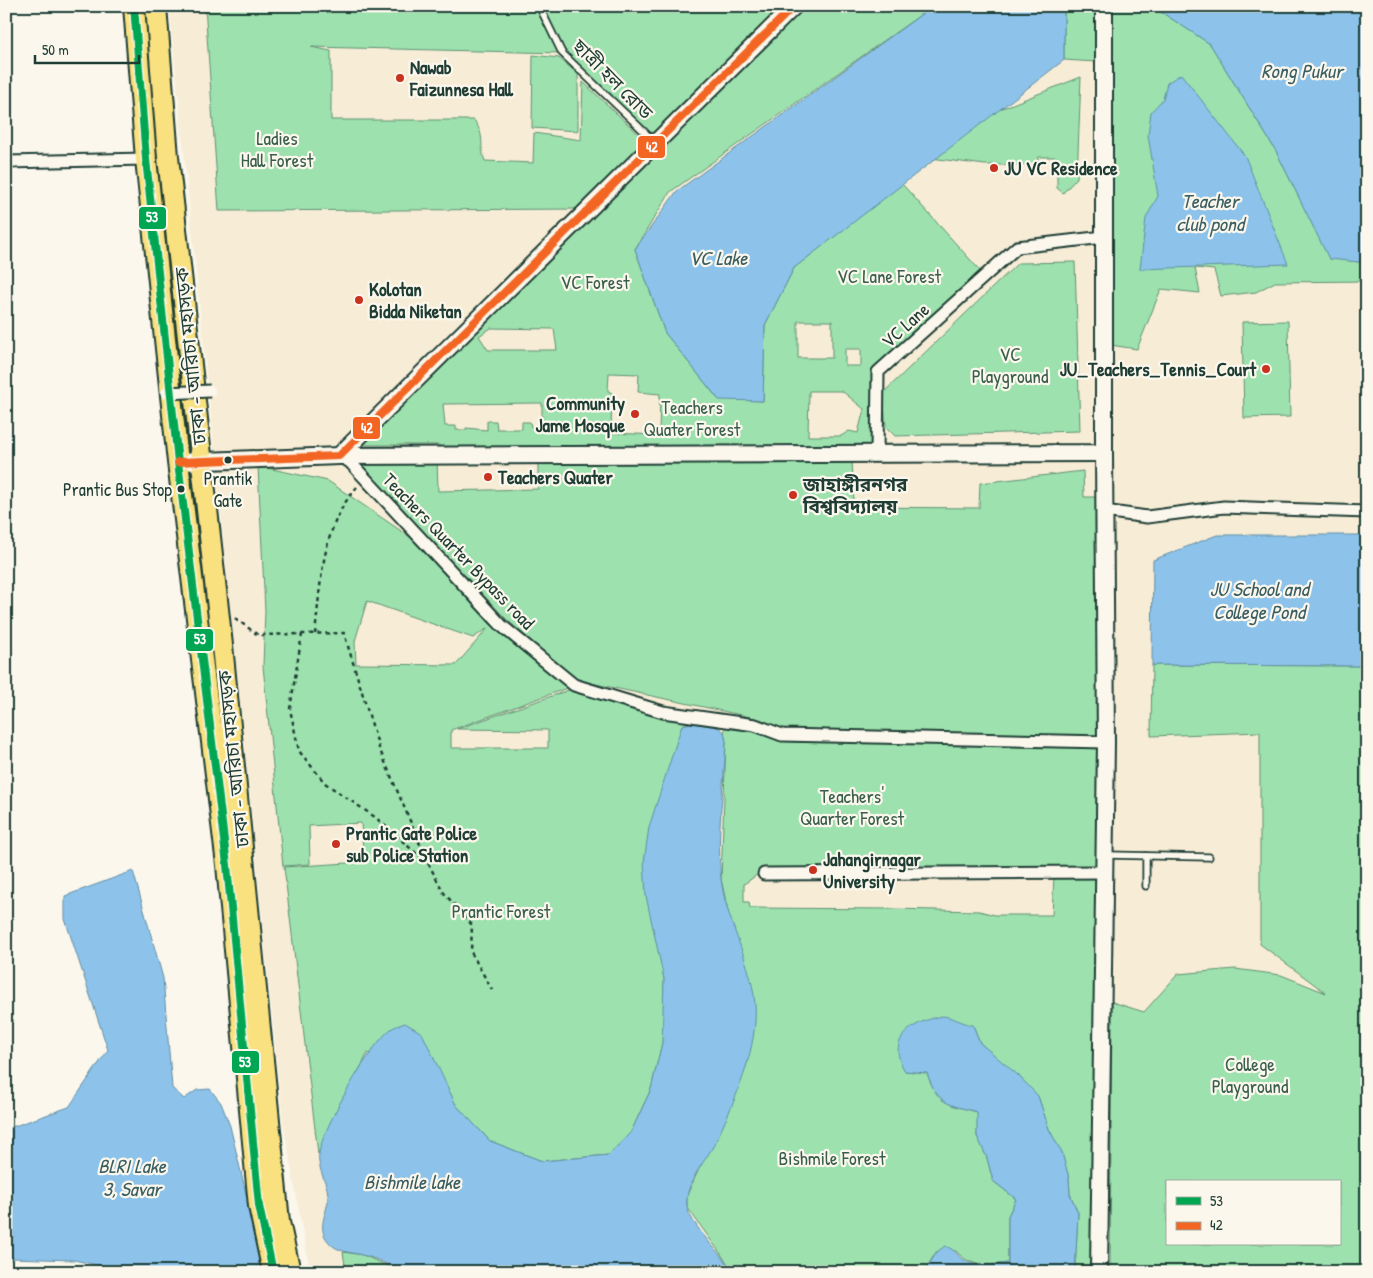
<svg xmlns="http://www.w3.org/2000/svg" width="1373" height="1278" font-family="'Patrick Hand','Noto Sans Bengali',sans-serif">
<rect width="100%" height="100%" fill="#fbf7ec"/>
<filter id="ink" filterUnits="userSpaceOnUse"><feTurbulence type="fractalNoise" baseFrequency=".02" numOctaves="2"/><feDisplacementMap in="SourceGraphic" scale="10" xChannelSelector="R" yChannelSelector="G"/><feConvolveMatrix kernelMatrix="1 2 1 2 8 2 1 2 1" color-interpolation-filters="sRGB"/></filter>
<g filter="url(#ink)">
<path fill="#f7ecd6" fill-rule="evenodd" d="M169,6h1198v1266h-1057l-27,-150zM1167,1182h172v62h-172z"/>
<g fill="#9de2ae" stroke="#5e9071" fill-rule="evenodd">
<path d="M205,6h334v8l18,30 -15,-38h252l-138,137 -94,-90 -251,-6 20,4v69h143c13,19 4,24 11,41l48,2 1,-30 47,7 2,-58 64,60 -66,67 -362,2z"/>
<path d="M802,6h131l-263,186 -35,57 30,84 53,66 45,2 2,-76 29,-57 108,-84 83,92 -107,96 -1,76 -438,2v-5h-76zM798,321h34v37h-34zM491,328l63,1 3,21h-69l-9,-14zM845,349h16v17h-16zM609,373l30,1 -1,18 22,2 -1,41 -48,-2 1,-40 -4,-2zM809,391h33l22,18 -6,24 -9,-2 -8,5h-33zM542,403v24h-11l-1,-5h-8v7h-25l-1,-8h-9v9l-21,-2v2h-10v-4h-11l-2,-22z"/>
<polygon points="1064,6 1096,6 1096,62 1064,60"/>
<polygon points="1104,6 1152,6 1210,44 1276,151 1329,258 1359,262 1367,257 1367,281 1275,282 1256,292 1221,296 1214,270 1195,268 1200,293 1161,289 1137,349 1110,345"/>
<polygon points="533,55 559,58 578,74 578,131 532,128"/>
<polygon points="1081,77 1077,178 1063,193 1057,188 1057,157 1038,157 1038,165 985,165 915,156 957,126"/>
<polygon points="1075,262 1080,431 895,436 886,427 883,393 1018,263"/>
<polygon points="1288,321 1290,417 1244,418 1242,322"/>
<polygon points="437,457 438,491 538,489 538,464 852,458 854,507 979,508 980,483 1083,471 1084,497 1099,497 1103,737 1081,735 911,740 797,736 760,719 577,680 506,619 425,533 349,459"/>
<path d="M258,466l70,15 82,56 81,88 79,62 -119,43v18h97v-18l-91,-1 112,-39 122,33 -9,2 -23,226 5,28v40l-2,24 -11,46 -20,43 -22,23 -67,6 -52,-20 -34,-36 -13,-26 -75,-26 -36,69 -14,32 -34,-287 80,-5 -3,-39 -52,3 1,38 -27,2 -20,-200 2,-55zM367,601l106,37 15,-10 -32,37 -100,-1 -1,-23z"/>
<path d="M1152,665l215,1v606h-257l2,-270 32,10 34,-38 57,-5 46,6 45,18 -66,-49v-212l-109,4zM1167,1182h172v62h-172z"/>
<path d="M728,722l54,13 11,7 311,2 -2,126h-338l-20,14v18h5l1,6 143,1 86,2 16,4h57l2,-39 50,-4 -5,400h-24l3,-59 -8,-19 -1,-16 -7,-24 -13,-25 -11,-33 -58,-53 -7,-18 -68,46 22,2c11,32 20,31 51,39l-1,24 10,22 6,23 23,18 -8,17v47c-21,2 -37,5 -52,-12l-20,1 -12,20h-194l-2,-8 -41,-57v-12l17,-37 11,-15 31,-80 -18,-152 -7,-32 5,-137 -2,-10z"/>
<polygon points="343,1252 363,1255 401,1272 346,1272"/>
</g>
<g fill="#8dc3eb" stroke="#618da2">
<polygon points="933,6 1064,6 1064,60 794,268 765,325 763,401 719,400 665,333 635,249 677,191"/>
<polygon points="1152,6 1367,6 1367,257 1359,262 1329,259 1276,151 1210,44"/>
<polygon points="1181,74 1245,156 1288,264 1140,269 1146,218 1158,196 1148,135 1151,112 1163,99 1167,83"/>
<polygon points="1217,535 1367,535 1367,666 1152,665 1153,560"/>
<path d="M691,723l27,4 6,5 2,10c-2,43 -10,95 -5,137 6,49 38,93 34,143 -3,40 -22,83 -39,119 -9,19 -32,42 -29,65 2,16 30,44 41,59l2,7h-329c-12,-7 -25,-14 -39,-17 -12,-3 -26,-3 -34,-14 -11,-13 -2,-26 0,-40 2,-17 -12,-31 -9,-48 4,-26 51,-108 72,-124 4,-3 9,-4 14,-6l17,10 34,72 34,36 52,20 67,-6 22,-23 20,-43 11,-46 2,-64 -18,-83 -2,-34 5,-35 33,-102z"/>
<polygon points="133,871 163,978 172,1088 184,1099 197,1090 210,1089 221,1103 230,1126 260,1252 257,1272 115,1272 111,1268 74,1260 11,1258 6,1266 6,1129 69,1107 108,1050 65,919 65,896"/>
<path d="M942,1016c12,1 19,7 31,9l7,18 39,33 19,20 11,33 13,24 7,25 1,16 8,19 -3,59h-151l13,-20 8,-6c13,5 11,9 19,14 12,8 31,5 44,3v-47l8,-17 -23,-18 -6,-23 -10,-22v-24c-30,-8 -39,-7 -50,-39l-22,-2c-20,-32 7,-49 37,-55z"/>
</g>
<g fill="none" stroke-linecap="round" stroke-linejoin="round">
<defs>
<g id="lane">
<polyline points="542,6 542,12 562,53 655,142"/>
<polyline points="1107,855 1209,857"/>
<polyline points="1146,886 1146,856"/>
</g>
<g id="street">
<polyline points="6,162 146,159"/>
<polyline points="877,454 878,372 1017,247 1104,237"/>
<polyline points="339,456 350,462 502,626 574,685 663,712 755,725 782,735 1106,742"/>
<polyline points="1104,511 1147,517 1224,507 1367,512"/>
<polyline points="764,874 1104,872"/>
</g>
<g id="secondary">
<polyline points="339,456 1104,453 1104,6"/>
<polyline points="178,462 339,456 794,6"/>
<polyline points="1099,1272 1106,742 1104,453"/>
</g>
<g id="highway">
<polyline points="134,6 146,159 178,462 227,865 259,1206 273,1272"/>
<polyline points="156,6 168,157 222,645 279,1222 290,1272"/>
</g>
</defs>
<use href="#lane" stroke="#1f3d34" stroke-width="9"/>
<use href="#street" stroke="#1f3d34" stroke-width="15"/>
<use href="#secondary" stroke="#1f3d34" stroke-width="20"/>
<use href="#highway" stroke="#1f3d34" stroke-width="24"/>
<g stroke="#1f3d34" stroke-width="2.5" stroke-dasharray="4 4" stroke-linecap="butt">
<polyline points="235,618 258,635 344,633 379,748 428,863 444,893 472,925 471,952 492,990"/>
<polyline points="302,634 290,709 299,751 325,783 375,817 426,862"/>
<path d="M315,634c6,-51 6,-107 42,-147"/>
</g>
<use href="#lane" stroke="#fbf7ec" stroke-width="5.5"/>
<use href="#street" stroke="#fbf7ec" stroke-width="11"/>
<use href="#secondary" stroke="#fbf7ec" stroke-width="16"/>
<use href="#highway" stroke="#fae180" stroke-width="20"/>
<defs>
<polyline id="street-bridge" points="166,393 210,391"/>
</defs>
<use href="#street-bridge" stroke="#1f3d34" stroke-width="15" stroke-linecap="butt"/>
<use href="#street-bridge" stroke="#fbf7ec" stroke-width="11"/>
<defs>
<polyline id="bus-1" points="134,6 146,159 178,462 227,865 259,1206 273,1272"/>
<polyline id="bus-2" points="178,462 339,456 794,6"/>
</defs>
<use href="#bus-1" stroke="#fbf7ec" stroke-width="11"/>
<use href="#bus-2" stroke="#fbf7ec" stroke-width="11"/>
<use href="#bus-1" stroke="#00a651" stroke-width="8"/>
<use href="#bus-2" stroke="#f26522" stroke-width="8"/>
</g>
</g>
<g fill="#c8321e" stroke="#fbf7ec" stroke-width="2">
<circle cx="400" cy="78" r="5"/>
<circle cx="994" cy="168" r="5"/>
<circle cx="359" cy="300" r="5"/>
<circle cx="1266" cy="369" r="5"/>
<circle cx="635" cy="414" r="5"/>
<circle cx="488" cy="477" r="5"/>
<circle cx="793" cy="495" r="5"/>
<circle cx="336" cy="844" r="5"/>
<circle cx="813" cy="870" r="5"/>
</g>
<g fill="#1f3d34" stroke="#fbf7ec" stroke-width="2">
<circle cx="228" cy="460" r="4.5"/>
<circle cx="181" cy="489" r="4.5"/>
</g>
<g text-anchor="middle" stroke-width="4.5" stroke-linejoin="round" paint-order="stroke">
<g font-size="18" fill="#1f3d34" stroke="#fbf7ec">
<text x="228" y="485">Prantik<tspan x="228" dy="22">Gate</tspan></text>
<text x="172" y="496" text-anchor="end">Prantic Bus Stop</text>
</g>
<g font-size="19" font-weight="bold" fill="#1f3d34" stroke="#fbf7ec" text-anchor="start">
<text x="410" y="74">Nawab<tspan x="410" dy="22">Faizunnesa Hall</tspan></text>
<text x="1004" y="175">JU VC Residence</text>
<text x="369" y="296">Kolotan<tspan x="369" dy="22">Bidda Niketan</tspan></text>
<text x="1256" y="376" text-anchor="end">JU_Teachers_Tennis_Court</text>
<text x="625" y="410" text-anchor="end">Community<tspan x="625" dy="22">Jame Mosque</tspan></text>
<text x="498" y="484">Teachers Quater</text>
<text x="803" y="491">জাহাঙ্গীরনগর<tspan x="803" dy="22">বিশ্ববিদ্যালয়</tspan></text>
<text x="346" y="840">Prantic Gate Police<tspan x="346" dy="22">sub Police Station</tspan></text>
<text x="823" y="866">Jahangirnagar<tspan x="823" dy="22">University</tspan></text>
</g>
<g font-size="19" fill="#1f3d34" stroke="#fbf7ec">
<text transform="translate(613 79) rotate(45)" y="7">ছাত্রী হল রোড</text>
<text transform="translate(905 325) rotate(-42)" y="7">VC Lane</text>
<text transform="translate(190 356) rotate(-96)" y="7">ঢাকা - আরিচা মহাসড়ক</text>
<text transform="translate(459 551) rotate(46)" y="7">Teachers Quarter Bypass road</text>
<text transform="translate(233 759) rotate(-96)" y="7">ঢাকা - আরিচা মহাসড়ক</text>
</g>
<g font-size="19" fill="#385e4c" stroke="#fbf7ec">
<text x="277" y="145">Ladies<tspan x="277" dy="22">Hall Forest</tspan></text>
<text x="889" y="283">VC Lane Forest</text>
<text x="595" y="289">VC Forest</text>
<text x="1010" y="361">VC<tspan x="1010" dy="22">Playground</tspan></text>
<text x="692" y="414">Teachers<tspan x="692" dy="22">Quater Forest</tspan></text>
<text x="852" y="803">Teachers'<tspan x="852" dy="22">Quarter Forest</tspan></text>
<text x="501" y="918">Prantic Forest</text>
<text x="1250" y="1071">College<tspan x="1250" dy="22">Playground</tspan></text>
<text x="832" y="1165">Bishmile Forest</text>
</g>
<g font-size="20" font-style="italic" fill="#3a5e62" stroke="#fbf7ec">
<text x="1302" y="78">Rong Pukur</text>
<text x="1210" y="208">Teacher<tspan x="1210" dy="23">club pond</tspan></text>
<text x="718" y="265">VC Lake</text>
<text x="1259" y="596">JU School and<tspan x="1259" dy="23">College Pond</tspan></text>
<text x="132" y="1173">BLRI Lake<tspan x="132" dy="23">3, Savar</tspan></text>
<text x="412" y="1189">Bishmile lake</text>
</g>
</g>
<g stroke="#fbf7ec" stroke-width="2">
<rect x="637" y="135" width="29" height="24" rx="5" fill="#f26522"/>
<rect x="138" y="206" width="29" height="24" rx="5" fill="#00a651"/>
<rect x="352" y="416" width="29" height="24" rx="5" fill="#f26522"/>
<rect x="185" y="628" width="29" height="24" rx="5" fill="#00a651"/>
<rect x="231" y="1050" width="29" height="24" rx="5" fill="#00a651"/>
</g>
<g font-size="14" text-anchor="middle" font-weight="bold" fill="#fff">
<text x="652" y="152">42</text>
<text x="152" y="222">53</text>
<text x="367" y="433">42</text>
<text x="200" y="644">53</text>
<text x="245" y="1067">53</text>
</g>
<rect width="1373" height="1278" fill="none" stroke="#fbf7ec" stroke-width="25"/>
<rect x="12" y="12" width="1348" height="1253" fill="none" stroke="#1f3d34" stroke-width="2" filter="url(#ink)"/>
<rect x="1166" y="1180" width="175" height="65" fill="#fbf7ec" stroke="#a3ada2"/>
<rect x="1176" y="1197" width="25" height="8" fill="#00a651" stroke="#a3ada2"/>
<text x="1210" y="1206" font-size="15" fill="#1f3d34">53</text>
<rect x="1176" y="1222" width="25" height="8" fill="#f26522" stroke="#a3ada2"/>
<text x="1210" y="1230" font-size="15" fill="#1f3d34">42</text>
<path d="M35 55v8h104v-8" fill="none" stroke="#1f3d34" stroke-width="2.5"/>
<text x="42" y="55" font-size="15" fill="#1f3d34" stroke="#fbf7ec" stroke-width="4" paint-order="stroke">50 m</text>
</svg>
